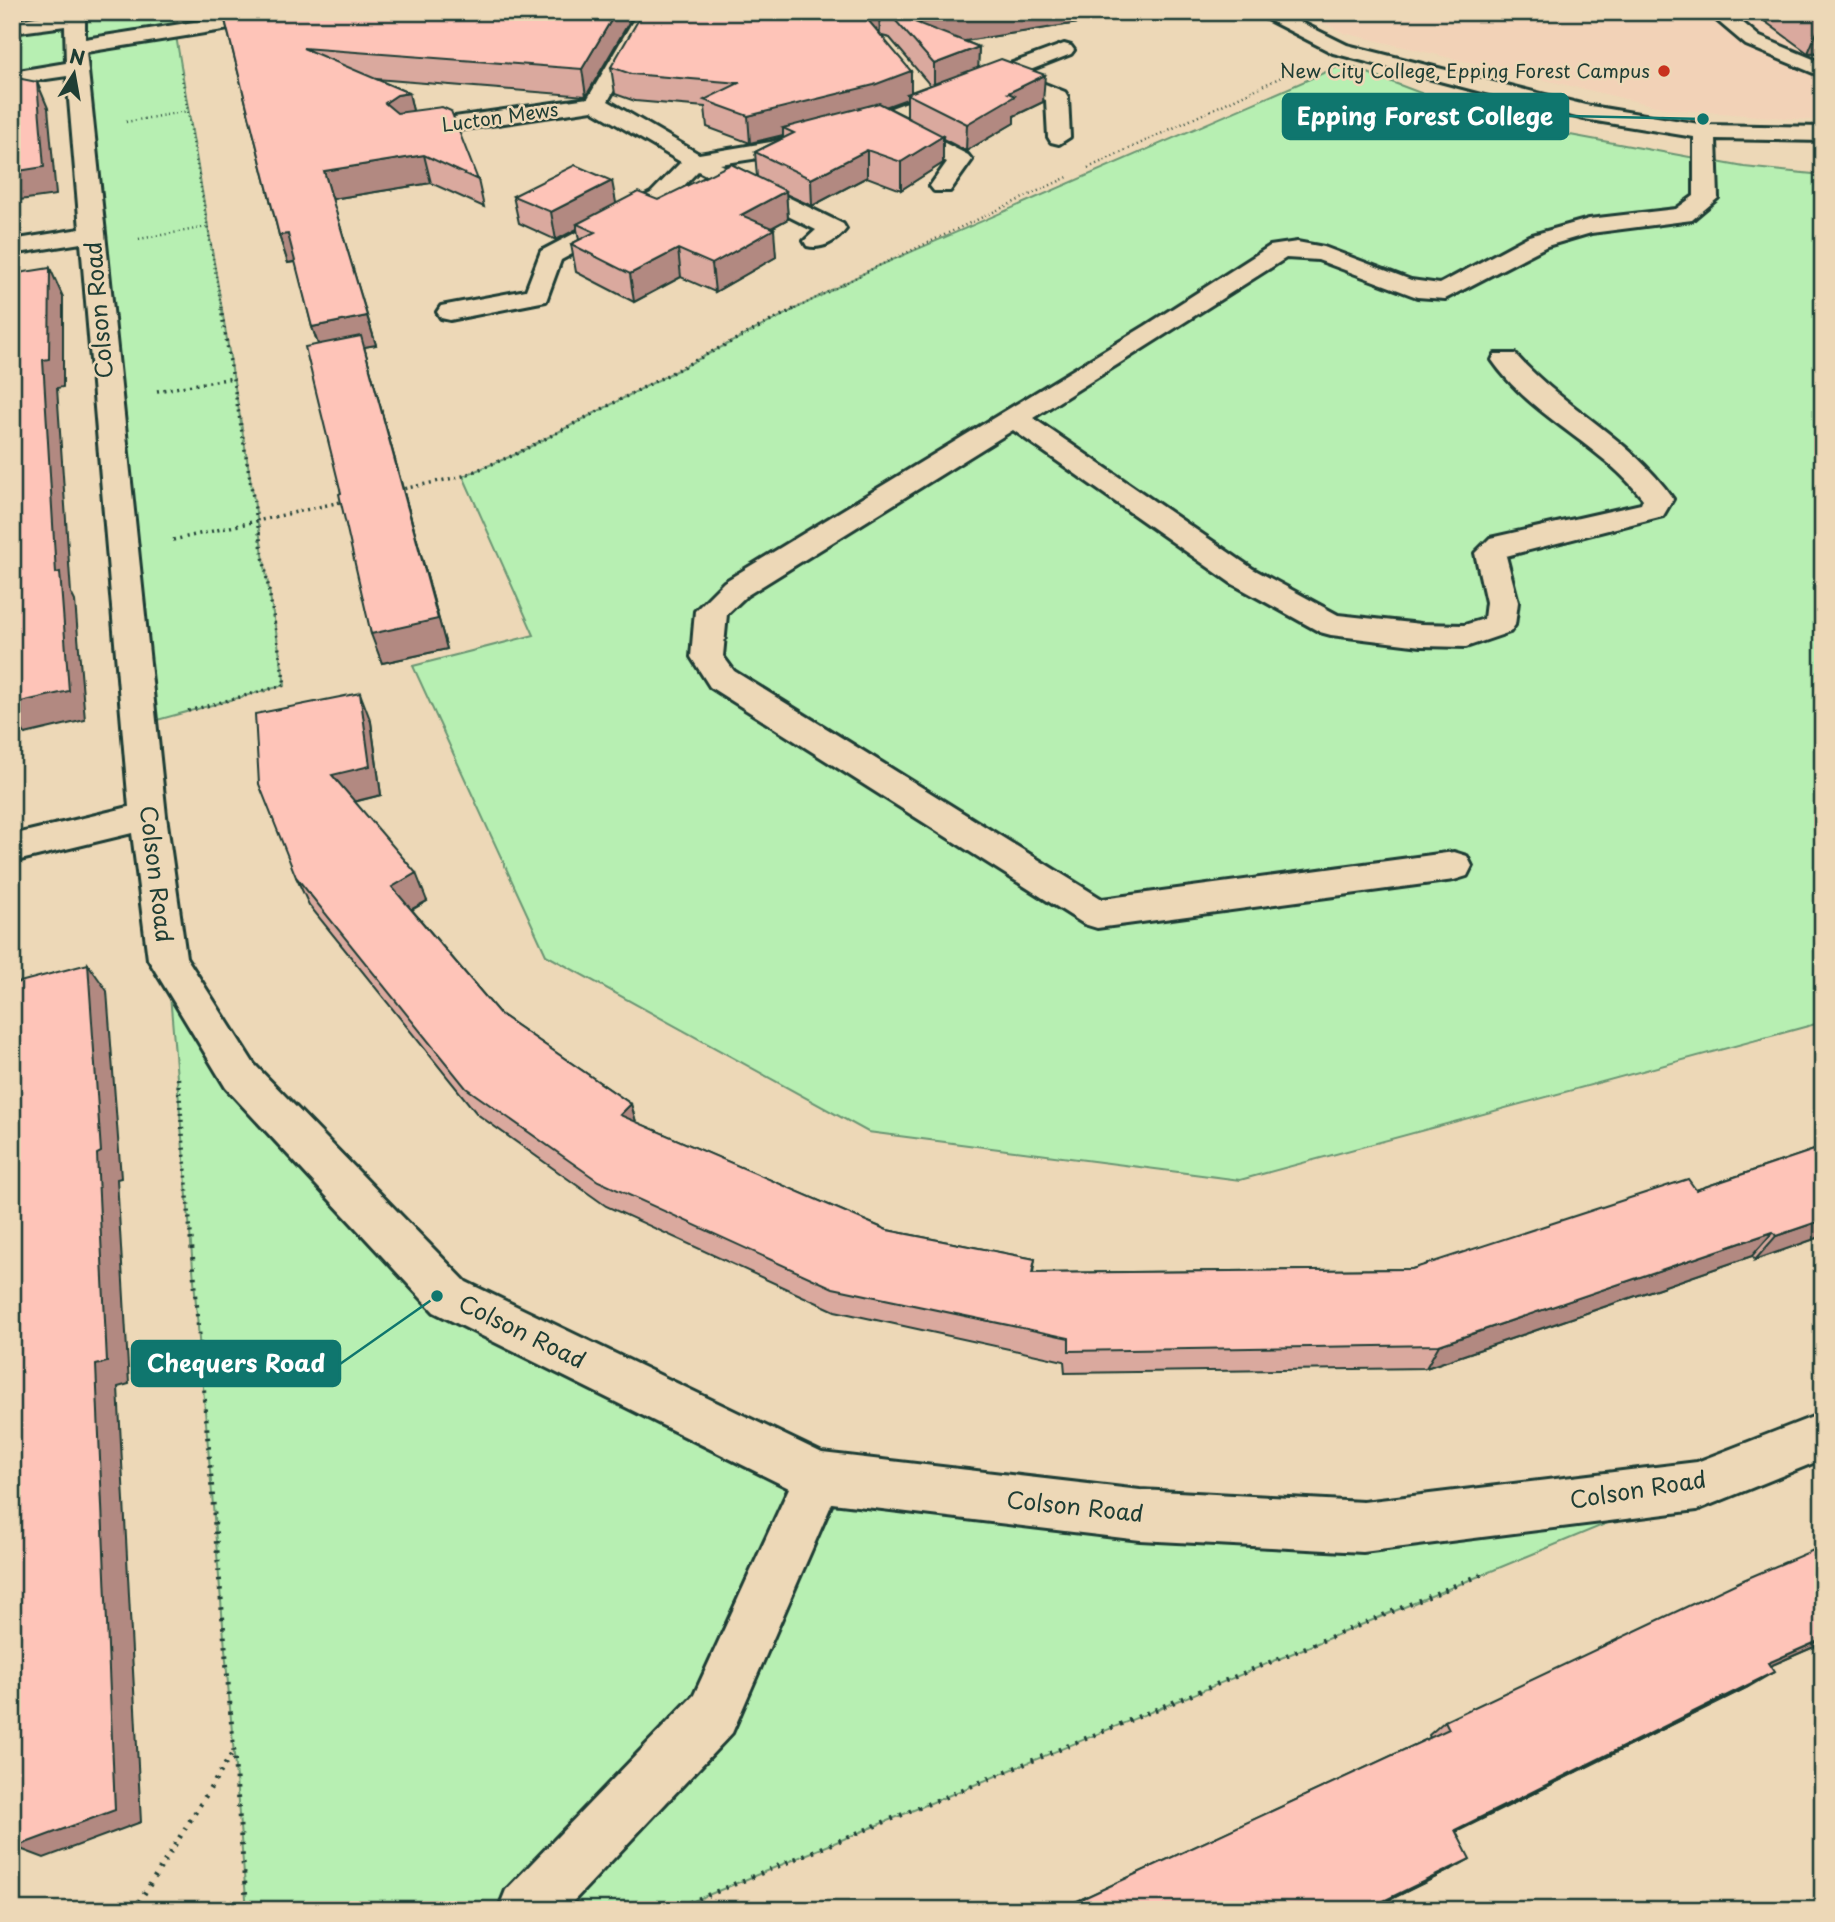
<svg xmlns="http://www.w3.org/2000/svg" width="1835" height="1922" font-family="'Playpen Sans',sans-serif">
<rect width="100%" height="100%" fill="#edd8b7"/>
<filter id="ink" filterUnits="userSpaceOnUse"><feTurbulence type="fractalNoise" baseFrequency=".0143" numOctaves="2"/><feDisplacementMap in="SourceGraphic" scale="14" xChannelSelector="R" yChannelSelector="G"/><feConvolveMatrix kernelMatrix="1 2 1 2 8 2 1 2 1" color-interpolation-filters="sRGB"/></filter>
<g filter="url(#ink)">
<polygon fill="#f2d2b7" points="1302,12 1823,12 1823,121 1669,109 1344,33"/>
<g fill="#b7efb2" stroke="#6b9673" stroke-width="2">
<polygon points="75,12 172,12 285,685 139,725 77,69 12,78 12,27"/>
<polygon points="1344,64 1426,95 1543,130 1744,167 1823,175 1823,1022 1240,1180 868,1132 546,955 413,666 534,635 463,476 514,455 874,268"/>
<polygon points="167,959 240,1076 450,1297 819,1477 1140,1515 1697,1486 672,1910 247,1910"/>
</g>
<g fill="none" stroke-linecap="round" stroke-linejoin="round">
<defs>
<g id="minor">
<polygon points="65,12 85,12 85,39 258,12 309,12 299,18 86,52 166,816 186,957 254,1064 466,1282 822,1453 1140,1490 1363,1502 1697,1462 1823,1413 1823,1459 1697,1510 1363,1552 1140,1540 832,1503 732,1733 565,1910 498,1910 506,1890 694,1695 789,1488 434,1312 226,1088 148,959 132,833 12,862 12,835 129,807 81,243 12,254 12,240 80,229 67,76 12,84 12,72 66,63 65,26 12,33 12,21"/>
<path d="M638,12h20l-50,89 91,53 72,-12 104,-28 189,-70 7,2 3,4 -3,4 -51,20 45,18 3,5 2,40 -11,7 -8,-2 -3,-5 -2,-37 -46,-18 -100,38 68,35 4,5 -22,31h-16l-4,-5 17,-24 -58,-31 -2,-6 -115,31 -52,8 123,60 3,5c-9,12 -24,21 -39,17l-3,-5 12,-11 -118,-59 -31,32 -106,57 -15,41 -96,19 -9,-2 -4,-6 4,-6 85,-16 15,-39 110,-58 30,-31 -89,-52 -187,28 -11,-7 11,-7 183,-26z"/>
<path d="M1253,12h27l67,33 238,60 120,20 118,2v14l-107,-2 2,59 -26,22 -101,13 -44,13 -102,53 -28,-2 -99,-37 -32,-2 -253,160 220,151 85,46 83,9 43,1 20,-6 2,-17 -11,-49 15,-15 151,-34 2,-5c-42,-55 -112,-82 -151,-139l3,-6h20c48,54 116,84 158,145l-10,17 -157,40 12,46 -3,23 -5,7 -44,15 -45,-1 -90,-11 -11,-3 -89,-49 -218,-153 -267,166 -19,18 -4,42 11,15 368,228 352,-47 13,4 5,10 -5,10 -13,4 -357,48 -13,-4 -374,-237 -19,-30 4,-46 29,-29 421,-256 125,-80 27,-4 27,5 87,33 29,4 89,-48 60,-17 87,-10 18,-13v-59l-110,-18 -251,-66z"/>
<polygon points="1707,12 1730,12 1760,37 1823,63 1823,77 1746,45"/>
</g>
</defs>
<use href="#minor" stroke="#1f3d34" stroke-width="6"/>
<g stroke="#1f3d34" stroke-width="2.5" stroke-dasharray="1 3.5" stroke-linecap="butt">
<polyline points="181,72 222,311"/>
<polyline points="126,122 188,111"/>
<polyline points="1088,168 1292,72"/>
<polyline points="139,239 207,227"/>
<polyline points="791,311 874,268 1070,176"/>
</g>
<g stroke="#1f3d34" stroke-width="3.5" stroke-dasharray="2 4.5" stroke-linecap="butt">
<polyline points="157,391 233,378"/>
<polyline points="398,490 463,476 514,455 794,309"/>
<polyline points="173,540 345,501"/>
<polyline points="188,711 285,685 221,309"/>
</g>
<polyline stroke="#1f3d34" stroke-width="4.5" stroke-dasharray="2 5" stroke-linecap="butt" points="178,1078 191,1240"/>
<g stroke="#1f3d34" stroke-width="5" stroke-dasharray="2.5 7" stroke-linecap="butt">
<polyline points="191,1238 247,1910"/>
<polyline points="134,1910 235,1749"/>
<polyline points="672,1910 1483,1574"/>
</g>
<use href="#minor" fill="#edd8b7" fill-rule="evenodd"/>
</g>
<g fill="#daa99e" stroke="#1f3d34" stroke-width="2" fill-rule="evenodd">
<polygon points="223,12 635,12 586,96 376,79 409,93 413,111 478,180 484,207 431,183 332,199 376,345 364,347 447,649 382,663 341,493 318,344 312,327 296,262 288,263 279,235"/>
<path d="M845,12h302l-183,29 15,6 -1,20 65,35 -29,14v7l-48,28 -23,-12v24l-42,27 -34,-13 -55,29 -26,-12 2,25 -16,9 4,29 -61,35 -34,-15 -47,25 -58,-30 -5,-28 8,-4 -2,-11 -21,11 -37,-17 -6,-27 103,7 42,-3 99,-23 -2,-25 28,-14v-3l-33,8 -43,-16 -2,-20 -70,-6 -20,-7 -4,-27 235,-54zM882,36l8,2 40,47 -19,7zM907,99v18l-20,-10z"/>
<polygon points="1752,12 1823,12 1823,52 1808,53"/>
<polygon points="371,722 381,795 354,802 427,901 412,910 500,1014 631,1104 636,1122 887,1230 1035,1259 1033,1273 1412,1269 1696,1190 1823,1147 1823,1236 1755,1260 1752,1256 1426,1368 1065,1373 1064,1361 835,1311 606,1206 477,1114 309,905 296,877"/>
<polygon points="1823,1643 1770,1666 1748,1687 1456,1832 1452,1869 1369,1910 1058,1910 1430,1738 1429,1735 1445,1721"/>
</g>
<g fill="#b28981" stroke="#1f3d34" stroke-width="2">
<polygon points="616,12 635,12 586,96 582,69"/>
<polygon points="877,12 879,12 880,36 868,20"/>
<polygon points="985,12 1147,12 921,48 917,23"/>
<polygon points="1823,18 1823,52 1808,53"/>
<polygon points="979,47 978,73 934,90 934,64"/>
<polygon points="911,71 911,95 907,94 907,99 874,111 783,128 783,135 750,143 748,116"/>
<polygon points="1045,75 1043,102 1014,116 1014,123 966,151 967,124 1008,93"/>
<polygon points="37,82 48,108 56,195 12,201 12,172"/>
<polygon points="409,93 415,120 404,122 385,103 397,95"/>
<polygon points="943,136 943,163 901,190 901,162"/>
<polygon points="867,150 867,177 812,206 811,179"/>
<polygon points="424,155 431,183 332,199 324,171"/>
<polygon points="612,181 617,208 577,224 577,229 556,240 551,212"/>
<polygon points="786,191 788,219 743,243 741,215"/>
<polygon points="774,229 776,257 715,292 712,264"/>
<polygon points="288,234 297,261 288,263 279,235"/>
<polygon points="678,249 681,277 634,302 630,274"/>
<polygon points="50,268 63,297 63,387 57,388 71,593 75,601 85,720 25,734 12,713 12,704"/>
<polygon points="367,316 376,345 364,347 447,649 382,663 371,634 322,355 312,327"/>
<polygon points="360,693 371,722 381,795 344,804 332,775"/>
<polygon points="416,873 427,901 403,914 392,887"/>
<polygon points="88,964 107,991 121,1178 117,1179 129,1384 118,1387 141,1822 44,1858 15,1847 96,1365"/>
<polygon points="631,1104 638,1129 620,1115"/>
<polygon points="1823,1220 1823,1236 1755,1260 1776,1236"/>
<polygon points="1773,1232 1752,1256 1426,1368 1439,1345"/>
<polygon points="1823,1639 1823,1643 1742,1678 1768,1663"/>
<polygon points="1774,1672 1748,1687 1437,1841 1455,1830"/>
<polygon points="1470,1859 1452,1869 1369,1910 1365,1910"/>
</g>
<g fill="#fec4b8" stroke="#1f3d34" stroke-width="2">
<polygon points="223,12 616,12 582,69 303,48 409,93 397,95 385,103 397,113 442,107 451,111 478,180 424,155 324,171 367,316 312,327 288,234 279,235"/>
<polygon points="643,12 835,12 851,14 853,12 877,12 868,20 911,71 874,85 748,116 704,100 739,83 631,74 611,67"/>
<polygon points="888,12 985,12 917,23 979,47 934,64"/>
<polygon points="1001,59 1045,75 1008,93 1015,96 967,124 907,94"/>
<polygon points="12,77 37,82 44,167 12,172"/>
<polygon points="879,103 943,136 901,162 867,150 811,179 755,152 794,133 783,128"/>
<polygon points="731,164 786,191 741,215 774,229 712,264 678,249 630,274 571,244 595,232 577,224 638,192 658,200"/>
<polygon points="575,165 612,181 551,212 513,196"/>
<polygon points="50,268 49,359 43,360 56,573 60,572 69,691 12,704 12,274"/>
<polygon points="361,336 438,619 371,634 339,494 341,493 305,347"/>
<polygon points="360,693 370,766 332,775 416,873 392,887 500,1014 631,1104 620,1115 887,1230 1035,1259 1032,1273 1412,1269 1688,1179 1696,1190 1823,1147 1823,1220 1776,1236 1773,1232 1439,1345 1069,1351 1069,1338 833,1288 598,1181 466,1088 296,877 259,784 255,714"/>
<polygon points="88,964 101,1152 97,1154 107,1362 96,1365 115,1810 15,1847 12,1336 12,984"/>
<polygon points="1823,1546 1823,1639 1768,1663 1774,1672 1455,1830 1470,1859 1365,1910 1058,1910 1449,1729 1445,1721 1741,1581"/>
</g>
</g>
<circle fill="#c8321e" stroke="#edd8b7" stroke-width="2.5" cx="1664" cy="71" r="7"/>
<g text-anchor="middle" stroke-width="5" stroke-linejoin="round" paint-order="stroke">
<g font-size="19" fill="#1f3d34" stroke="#edd8b7" text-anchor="end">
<text x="1650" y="78">New City College, Epping Forest Campus</text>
</g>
<g font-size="19" fill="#1f3d34" stroke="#edd8b7">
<text transform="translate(500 117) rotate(-8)" y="7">Lucton Mews</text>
</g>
<g font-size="23" fill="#1f3d34" stroke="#edd8b7">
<text transform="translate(99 310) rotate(-95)" y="8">Colson Road</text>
<text transform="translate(156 874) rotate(83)" y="8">Colson Road</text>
<text transform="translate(522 1332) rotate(26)" y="8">Colson Road</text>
<text transform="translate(1638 1490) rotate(-9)" y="8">Colson Road</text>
<text transform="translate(1075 1507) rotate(6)" y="8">Colson Road</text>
</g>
</g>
<path fill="none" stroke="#0f766e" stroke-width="2.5" d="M1703 119L1568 116M437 1296L340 1364"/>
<g fill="#0f766e" stroke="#edd8b7" stroke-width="2.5">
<circle cx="1703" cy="119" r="7"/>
<circle cx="437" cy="1296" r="7"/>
</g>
<g fill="#0f766e" stroke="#0f766e" stroke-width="2.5">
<rect x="1283" y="94" width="285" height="45" rx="7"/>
<rect x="132" y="1341" width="208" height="45" rx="7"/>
</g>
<g font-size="24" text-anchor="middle" font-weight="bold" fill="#fff">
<text x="1425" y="125">Epping Forest College</text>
<text x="236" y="1372">Chequers Road</text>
</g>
<rect width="1835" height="1922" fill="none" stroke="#edd8b7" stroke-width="42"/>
<rect x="21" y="21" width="1793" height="1880" fill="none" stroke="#1f3d34" stroke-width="2.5" filter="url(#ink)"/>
<g transform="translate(74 74) rotate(11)" stroke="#edd8b7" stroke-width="5" paint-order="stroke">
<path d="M0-5L12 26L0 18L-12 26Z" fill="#1f3d34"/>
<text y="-10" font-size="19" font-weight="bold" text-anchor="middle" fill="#1f3d34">N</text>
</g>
</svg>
